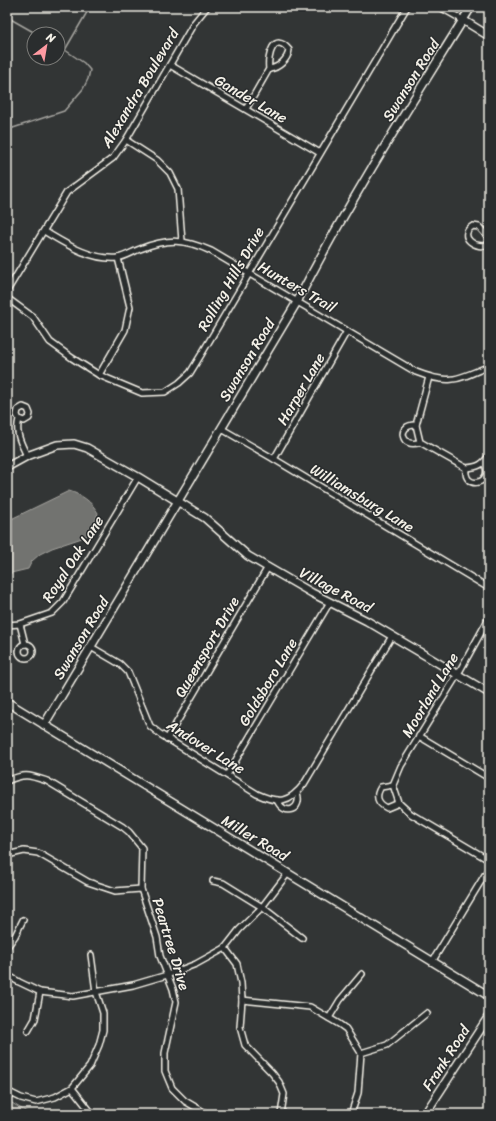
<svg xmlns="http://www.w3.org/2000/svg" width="496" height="1121" font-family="Sriracha,sans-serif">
<rect width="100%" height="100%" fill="#323535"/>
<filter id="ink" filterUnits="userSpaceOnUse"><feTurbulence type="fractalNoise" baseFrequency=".025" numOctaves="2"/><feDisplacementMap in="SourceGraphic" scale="8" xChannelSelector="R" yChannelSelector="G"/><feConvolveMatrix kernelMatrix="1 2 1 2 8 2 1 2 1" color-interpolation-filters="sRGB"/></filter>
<g filter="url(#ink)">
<polygon fill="#4b4d4c" stroke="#a09f9a" points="7,1100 30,1114 7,1114"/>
<path fill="#727370" stroke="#a6a5a0" d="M69,491c13,4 22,10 29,22l-3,9 -7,13 -6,3 -30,10 -12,6 -8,7 -4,8 -21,5v-53z"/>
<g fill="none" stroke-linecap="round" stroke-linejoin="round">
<g stroke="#a6a5a0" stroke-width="1.5">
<polyline points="7,17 37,34"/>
<polyline points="58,46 65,50"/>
<polyline points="7,130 64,111 83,89 88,79 90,70 84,63 65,50 90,7"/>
</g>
<defs>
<g id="street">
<polyline points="440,7 463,20"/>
<polyline points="170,65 320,153"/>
<path d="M246,109l23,-40c-2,-13 5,-38 20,-19 -1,9 -10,18 -20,19"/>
<polyline points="126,140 157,160 170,173 178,189 182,241"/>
<path d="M44,231c22,13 46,29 73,27 8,-1 17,-7 23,-9 29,-11 44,-10 71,2l205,121c33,13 41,8 73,-6"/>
<path d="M489,238l-10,-11 -6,-1c-17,10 4,25 16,18"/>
<polyline points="7,291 67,192 113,158 126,140 194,23 207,7"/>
<polyline points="7,298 33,317 50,342 72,358 99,375 142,393 165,392 179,383 190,373 201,355 407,7"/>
<polyline points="99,375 125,330 130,307 118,258"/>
<path d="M429,377l-13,48 4,17 46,26c12,-1 17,-3 23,-13"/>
<path d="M19,419l5,2 5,-3 1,-4 -2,-5 -5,-2 -5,3 -1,5 2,4c-4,15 2,24 8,37"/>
<path d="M416,425c-20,-1 -15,25 4,17"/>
<polyline points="222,429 274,459 489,588"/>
<polyline points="274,459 347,331"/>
<path d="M466,468c-3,24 30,15 18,-5"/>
<polyline points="489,618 458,674 401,766 393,785 399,803 411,814 489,860"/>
<polyline points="20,624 25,644"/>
<polyline points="7,625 20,624 52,613 63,602 138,477"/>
<circle cx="26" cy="651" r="7"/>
<path d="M91,647l29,17 8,8 22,54 10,8 97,60c22,10 32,9 47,-10l88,-148"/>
<polyline points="419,736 489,778"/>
<polyline points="167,739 268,567"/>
<polyline points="227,775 330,602"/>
<path d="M7,781c18,-8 22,-6 40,0l76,46 6,5 13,16 -1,41 16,48 3,19 13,33 3,13 -11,51v18l7,17 13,13 22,13"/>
<path d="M393,785l-12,2c-6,9 -4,16 6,21l12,-5"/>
<path d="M277,800c7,17 26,10 20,-7"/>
<polyline points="7,855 24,851 38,853 88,882 115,891 141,889"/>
<polyline points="213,881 223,883 262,907 302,938"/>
<polyline points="7,947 15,936 23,920"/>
<polyline points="225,948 237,964 241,983 242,1000 240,1027 245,1045 272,1073 279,1082 284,1094 281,1114"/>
<polyline points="432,962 489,868"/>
<polyline points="7,975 19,982 40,992 73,996 133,985 167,975 196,964 225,948 239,930 262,907 288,873"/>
<polyline points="242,1000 310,1007 339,1024 346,1029 361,1053 358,1093 351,1114"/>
<polyline points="329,1018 340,1000 362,974"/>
<polyline points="28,1031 35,1019 40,992"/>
<polyline points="361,1053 387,1045 427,1013"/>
<polyline points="72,1088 91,1112 95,1114"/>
<polyline points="7,1091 21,1098 36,1102 55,1097 72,1088 90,1066 99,1045 103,1030 103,1013 96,992 91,955"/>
<polyline points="488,1114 489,1113"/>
</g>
<g id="secondary">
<polyline points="463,20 489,36"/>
<polyline points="7,467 27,456 57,445 74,444 87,448 138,477 205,518 248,556 312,593 367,621 489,693"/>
<polyline points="7,702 489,996"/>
<path d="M44,725l253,-423c52,-102 114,-198 174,-295"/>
<polyline points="425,1114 489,1016"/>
</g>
</defs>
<use href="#street" stroke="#f4f1e8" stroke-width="8"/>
<use href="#secondary" stroke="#f4f1e8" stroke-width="10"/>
<use href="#street" stroke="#2a2d2e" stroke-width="5"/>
<use href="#secondary" stroke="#2a2d2e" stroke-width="7"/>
</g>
</g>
<g text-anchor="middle" stroke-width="3" stroke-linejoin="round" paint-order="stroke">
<g font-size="15" fill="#f4f1e8" stroke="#2a2d2e">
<text transform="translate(411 80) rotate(-58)" y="5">Swanson Road</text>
<text transform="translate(140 88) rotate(-59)" y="5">Alexandra Boulevard</text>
<text transform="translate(251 99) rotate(30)" y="5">Gander Lane</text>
<text transform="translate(231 279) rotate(-60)" y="5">Rolling Hills Drive</text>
<text transform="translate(297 287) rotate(30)" y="5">Hunters Trail</text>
<text transform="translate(247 360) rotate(-59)" y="5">Swanson Road</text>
<text transform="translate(301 389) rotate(-60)" y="5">Harper Lane</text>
<text transform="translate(362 498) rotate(31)" y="5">Williamsburg Lane</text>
<text transform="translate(73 559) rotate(-57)" y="5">Royal Oak Lane</text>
<text transform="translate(336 590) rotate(28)" y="5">Village Road</text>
<text transform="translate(81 638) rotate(-59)" y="5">Swanson Road</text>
<text transform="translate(207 647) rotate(-60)" y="5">Queensport Drive</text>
<text transform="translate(268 682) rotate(-59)" y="5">Goldsboro Lane</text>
<text transform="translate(430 695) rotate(-59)" y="5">Moorland Lane</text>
<text transform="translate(206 747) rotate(32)" y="5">Andover Lane</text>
<text transform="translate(255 838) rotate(31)" y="5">Miller Road</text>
<text transform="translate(171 944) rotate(73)" y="5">Peartree Drive</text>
<text transform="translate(446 1058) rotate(-57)" y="5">Frank Road</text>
</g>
</g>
<rect width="496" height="1121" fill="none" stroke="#2a2d2e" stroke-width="24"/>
<rect x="12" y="12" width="472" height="1097" fill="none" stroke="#f4f1e8" stroke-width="1.5" filter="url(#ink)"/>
<g transform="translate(46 46) rotate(31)"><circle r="19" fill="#2a2d2e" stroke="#7b7b78"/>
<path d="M0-3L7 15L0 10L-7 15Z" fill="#ff9aa2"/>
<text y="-6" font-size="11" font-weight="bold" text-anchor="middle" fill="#f4f1e8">N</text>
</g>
</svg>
